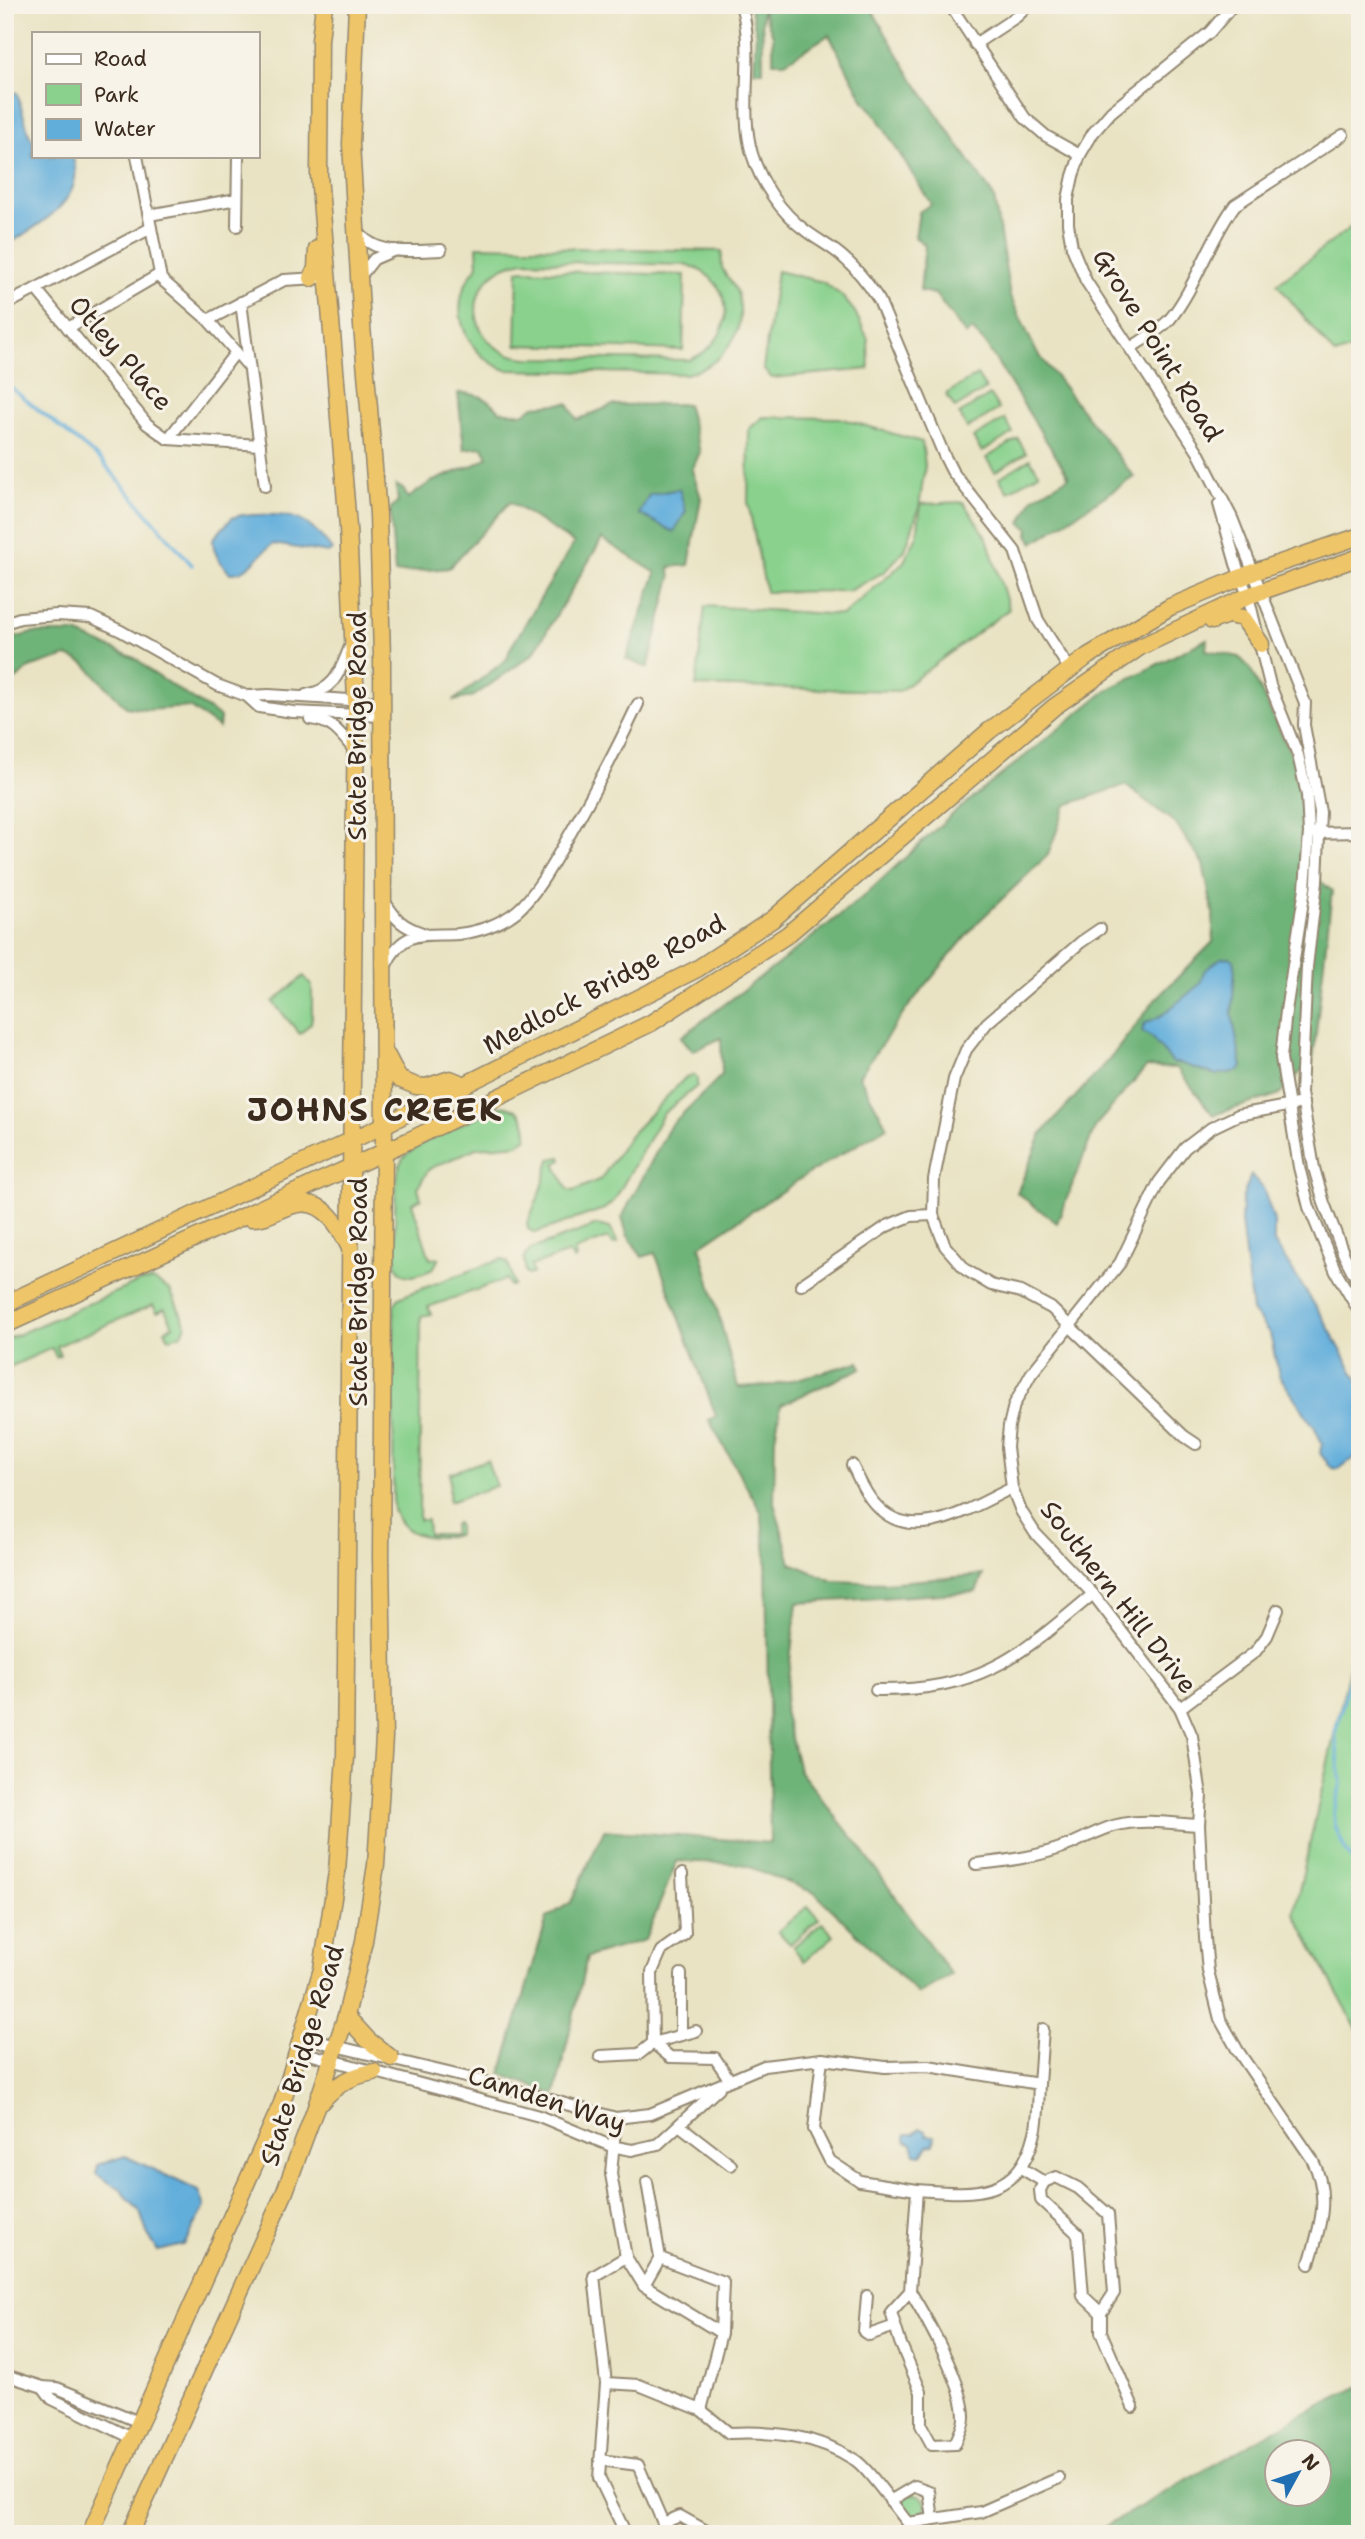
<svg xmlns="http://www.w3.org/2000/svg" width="1365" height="2539" font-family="'Shantell Sans',sans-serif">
<rect width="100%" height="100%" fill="#f7f3e8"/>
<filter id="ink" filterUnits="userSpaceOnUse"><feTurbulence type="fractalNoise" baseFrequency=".0143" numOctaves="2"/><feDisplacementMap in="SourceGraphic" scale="14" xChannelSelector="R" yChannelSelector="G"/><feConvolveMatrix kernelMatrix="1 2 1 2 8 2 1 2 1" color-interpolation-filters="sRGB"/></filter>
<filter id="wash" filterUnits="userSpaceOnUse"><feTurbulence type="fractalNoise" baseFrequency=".00686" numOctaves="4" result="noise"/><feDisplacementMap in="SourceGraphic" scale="28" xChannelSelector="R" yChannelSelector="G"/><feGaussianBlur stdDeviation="1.57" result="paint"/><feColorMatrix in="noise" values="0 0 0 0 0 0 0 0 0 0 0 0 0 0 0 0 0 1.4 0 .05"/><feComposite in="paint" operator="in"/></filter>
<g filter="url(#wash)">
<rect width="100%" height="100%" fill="#e9e3c3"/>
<g fill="#89d18d" stroke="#627e56" stroke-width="2" fill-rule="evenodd">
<polygon points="1360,220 1360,346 1335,355 1277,284"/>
<path d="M477,246l245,5c0,5 -1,12 0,16 3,11 14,18 16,29 10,38 -17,70 -52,78l-180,-4c-44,-16 -62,-68 -28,-104zM524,261l164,4c51,17 49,76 1,95l-160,-2c-67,-4 -72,-86 -5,-97z"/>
<polygon points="518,270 685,275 683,350 516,345"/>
<polygon points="777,271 823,282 842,296 855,312 868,339 869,369 772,378 763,369"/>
<polygon points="977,375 986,389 955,408 946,394"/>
<polygon points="990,395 999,409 967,428 959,414"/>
<polygon points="763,417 839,418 922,442 925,465 919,508 905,550 884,572 849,591 766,592 748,503 749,429"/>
<polygon points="1005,419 1013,433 982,452 973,438"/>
<polygon points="1018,439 1026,453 995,472 986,458"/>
<polygon points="1030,459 1039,473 1008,492 999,478"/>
<polygon points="963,502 987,538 1009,609 899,691 696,686 705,606 843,615 903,563 917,536 921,504"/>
<polygon points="304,976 312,986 312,1015 311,1023 300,1034 273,1002"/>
<polygon points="694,1075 697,1079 697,1086 663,1114 614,1201 604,1209 535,1233 528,1229 527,1224 542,1188 550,1159 561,1157 562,1160 555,1164 568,1190 574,1191 601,1179 630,1135 686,1077"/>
<path d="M506,1106c17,4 22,16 21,32l-9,6 -42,4 -47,21 -11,18 3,12 -9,4 18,56 9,-1 -6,11c-15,6 -29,14 -37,-4 0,-25 -5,-89 7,-107 9,-13 78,-43 96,-51z"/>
<polygon points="597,1225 610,1228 618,1243 612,1244 608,1238 574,1251 576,1258 574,1260 569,1253 531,1266 533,1273 529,1275 526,1274 524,1258 531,1249"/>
<path d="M501,1259l7,3 6,23 -4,1 -3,-7 -79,28 3,7 -10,2 -2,204h8l1,14h25l1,-9 2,-2 2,1v10c-8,4 -15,3 -23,3 -22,-1 -33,-7 -42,-27l1,-205 5,-7 9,-4z"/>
<polygon points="153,1280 170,1290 186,1325 182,1334 171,1338 168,1337 165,1330 173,1326 165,1309 157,1312 153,1305 57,1346 60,1355 56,1357 52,1348 7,1368 10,1377 7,1378 5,1340 141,1281"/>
<polygon points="487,1460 496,1486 449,1502 450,1473"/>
<polygon points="1360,1620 1360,2035 1294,1913"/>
<polygon points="808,1906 819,1919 790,1944 778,1931"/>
<polygon points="822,1923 834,1936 804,1961 793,1947"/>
<circle cx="914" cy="2506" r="12"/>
</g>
<g fill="#6eb378" stroke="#546e4b" stroke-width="2" fill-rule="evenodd">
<polygon points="750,5 869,5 911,76 994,197 1010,296 1036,351 1134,477 1033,543 1028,534 1029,529 1021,523 1033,498 1069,477 985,343 972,330 966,335 935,294 920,291 925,245 915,237 919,212 931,204 875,114 864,101 829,35 785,62 773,62 773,36 762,8 763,71 754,71 756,32"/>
<path d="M458,393c17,0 30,4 42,18l23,3 11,-8 34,-3 9,17 36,-15 74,-1 13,48 -8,18 9,28 -12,67 -20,2 2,10 -23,91 -22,-9 30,-86 -54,-34 -69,115 -59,42 -21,5 54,-42 3,-10 64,-106 -64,-41 -61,66 -54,5 -5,-64 8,-7 -2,-17 7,4 5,9 23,-16 45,-18 12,-7 -5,-10 -19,2z"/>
<polygon points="33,633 76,633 137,659 150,671 220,717 219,728 189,707 147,710 126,707 84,663 67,656 29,668 5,688 5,640"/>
<polygon points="1207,639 1206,650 1239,657 1250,668 1293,759 1302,810 1301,865 1332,891 1313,1059 1280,1094 1213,1115 1177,1068 1146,1067 1096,1125 1057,1223 1017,1193 1042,1133 1109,1060 1155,1000 1213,942 1213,912 1203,864 1175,823 1125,785 1066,805 1048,855 977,923 911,1003 859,1076 887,1127 803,1177 700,1246 738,1387 775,1385 859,1362 862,1368 781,1405 775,1438 774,1503 791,1563 833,1581 885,1583 983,1575 976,1592 797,1603 784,1711 799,1770 860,1847 951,1975 918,1994 815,1893 742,1864 677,1861 645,1940 587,1957 555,2095 501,2074 547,1918 571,1902 604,1830 770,1843 766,1554 761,1512 709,1420 716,1416 655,1253 642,1257 627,1234 622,1217 670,1126 722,1075 721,1038 693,1051 681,1037 769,971 864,896 949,817 1107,690"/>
<path d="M1360,2386v148h-268l211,-120zM1278,2452h42v42h-42z"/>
</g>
<g fill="#62aedb" stroke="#4e6c7c" stroke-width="2">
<path d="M5,91l12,2 13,44 3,3v16h39c18,45 -38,70 -67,91z"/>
<polygon points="679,489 686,511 674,532 639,514 649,495"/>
<path d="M242,515c45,0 61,-5 90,35l-4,3 -55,-9c-15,10 -23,30 -43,29 -10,-10 -17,-20 -17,-34l19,-21z"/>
<polygon points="1229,957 1234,960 1235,966 1232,1014 1242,1067 1239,1071 1216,1075 1179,1063 1173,1063 1150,1036 1142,1032 1144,1024 1161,1016 1200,984 1204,971 1221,958"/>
<polygon points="1251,1175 1263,1188 1274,1221 1274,1242 1323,1318 1360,1384 1360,1453 1339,1469 1332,1468 1320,1454 1322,1443 1315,1428 1279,1375 1270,1334 1252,1311 1241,1222 1242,1200"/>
<polygon points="920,2128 926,2131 927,2135 935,2136 934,2144 928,2145 922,2155 915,2154 912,2144 906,2141 906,2134 914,2134"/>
<polygon points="125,2156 199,2191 205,2207 184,2245 158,2251 147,2233 140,2212 121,2190 96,2174 98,2165"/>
</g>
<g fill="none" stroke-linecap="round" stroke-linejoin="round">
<g stroke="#62aedb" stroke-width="3.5">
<polyline points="5,383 102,461 192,565"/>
<polyline points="1360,1639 1335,1733 1341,1784 1334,1812 1335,1825 1344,1848 1360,1869"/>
</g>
</g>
</g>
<g filter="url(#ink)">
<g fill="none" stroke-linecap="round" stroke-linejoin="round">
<defs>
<g id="minor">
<path d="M741,5c15,48 -3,101 11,149 9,29 29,59 54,77 13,10 28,17 39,28 14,12 24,26 34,41l65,155 8,16 63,80 23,69 32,50"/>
<polyline points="950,5 1025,118 1046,136 1080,155"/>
<polyline points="1233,5 1210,32 1111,112 1093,133 1080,155 1073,176 1068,199 1068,224 1072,247 1086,281 1198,452 1232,518 1305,703 1304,725 1320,812 1317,882 1307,967 1301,1093 1314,1168 1324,1203 1344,1255 1360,1286"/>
<polyline points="975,44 1016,17 1029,5"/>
<polyline points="137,156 161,279 208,320 249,367"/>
<polyline points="149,215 237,199"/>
<polyline points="237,226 238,156"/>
<path d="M357,230c17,27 56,21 84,20"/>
<polyline points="359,278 374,259 395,250"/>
<polyline points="36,289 147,424 168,439 260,445"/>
<polyline points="241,302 265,486"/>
<polyline points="5,305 151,228"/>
<polyline points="208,320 284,280 318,278"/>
<polyline points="68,328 160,274"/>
<path d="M1130,348c14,-9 29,-17 40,-29 26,-32 39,-79 65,-114l108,-70"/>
<polyline points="168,439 236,352"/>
<polyline points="1219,504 1236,564 1248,596 1270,685 1298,755 1307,795 1309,833 1305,888 1286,1011 1281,1058 1299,1167 1309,1207 1336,1272 1360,1313"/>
<polyline points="5,623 20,618 57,615 91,617 121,631 217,685 247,696 259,707 293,712 382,716"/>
<path d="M306,695c32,-6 34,-26 46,-53"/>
<polyline points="247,696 269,695 382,702"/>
<path d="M310,719c23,2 31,15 45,32"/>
<polyline points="1312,833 1360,832"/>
<path d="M383,899c13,21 18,27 42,35"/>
<polyline points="1100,929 1081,942 987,1023 966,1050 954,1079 934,1179 933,1215 945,1246 966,1270 991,1285 1021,1292 1051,1308 1184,1436 1196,1444"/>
<path d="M386,965c18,-37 37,-29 72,-31 20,-2 43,-10 59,-23 18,-15 37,-49 49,-70 26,-45 50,-90 72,-137"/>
<path d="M1303,1103l-65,12 -27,13 -26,20 -26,34 -39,81 -89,111 -17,31 -5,21 -2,21 5,41 9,23 14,22 58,61 87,114 12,28 9,59 -2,30 6,113 3,33 12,48 18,32 74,108c19,37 8,68 -3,105"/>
<polyline points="801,1285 887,1226 911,1216 933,1215"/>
<path d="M852,1465c7,13 12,27 22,38 38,45 97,4 138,-15"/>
<path d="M876,1690c104,1 141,-32 217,-96"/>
<polyline points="1180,1708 1255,1652 1267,1636 1278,1610"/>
<path d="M976,1864c31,-3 61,-7 90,-18 19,-7 36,-19 56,-22 25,-5 52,0 77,1"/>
<polyline points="682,1874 685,1934 661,1951 652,1972 653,2043 670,2057 715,2058 729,2079"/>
<polyline points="681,1974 681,2035"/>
<path d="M303,2036l32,10 151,36 130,36 34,-4 114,-48 58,-7 -8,70 16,32 30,20 57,9 -7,101 -19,21 9,30 21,50v33l11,20 23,-1c3,-8 9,-18 9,-26 1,-32 -37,-99 -54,-127"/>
<polyline points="298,2051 539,2116 611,2146 632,2150 658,2144 719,2088"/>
<polyline points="600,2056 639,2054 653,2043 696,2031"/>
<path d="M822,2059l63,8 43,-1 111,18c-1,16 0,34 -4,49 -16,67 -62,61 -118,57"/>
<polyline points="1039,2084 1043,2029"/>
<polyline points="616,2118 611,2174 626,2257 594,2276 606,2383 599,2478 626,2534"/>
<polyline points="679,2125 731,2165"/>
<polyline points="1021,2168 1044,2182 1056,2177 1078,2188 1108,2214 1114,2293 1101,2313 1101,2332 1133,2407"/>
<polyline points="647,2182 660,2258"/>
<polyline points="1044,2182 1040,2190 1041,2200 1078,2234 1083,2296 1101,2313"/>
<polyline points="644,2286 660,2258 723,2282 721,2333"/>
<polyline points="867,2296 864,2332 869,2335 895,2326"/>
<polyline points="5,2375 43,2387 57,2388 139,2422"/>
<polyline points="606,2383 639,2385 701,2410 721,2333 644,2286 626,2257"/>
<polyline points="43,2387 52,2399 132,2438"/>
<path d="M701,2410l28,23c44,-2 88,2 126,27 13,8 41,49 53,63l73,-11 78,-34"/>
<polyline points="600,2460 638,2465 663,2523 680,2516 712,2534"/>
<polyline points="890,2501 915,2486 929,2491 933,2519"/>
</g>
<g id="highway">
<polyline points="312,278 316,268 317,249"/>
<polyline points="1212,621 1227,615 1243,618 1261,644"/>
<polyline points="387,1056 399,1079 416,1086 426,1087 450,1079 465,1085"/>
<path d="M251,1218c18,1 30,-12 47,-14 27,-4 41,22 51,42"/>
<polyline points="5,1304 384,1125 697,969 773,919 989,731 1088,656 1170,607 1254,572 1360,536"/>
<polyline points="5,1325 410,1140 651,1023 787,935 1054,707 1140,647 1248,596 1360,557"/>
<polyline points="346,2016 368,2040 391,2058"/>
<path d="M321,2102c15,-18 30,-26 53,-30"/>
<polyline points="90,2534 282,2103 322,1969 337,1872 345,1757 356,701 348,527 319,175 320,40 324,5"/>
<polyline points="130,2534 284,2194 315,2110 346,2016 364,1941 376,1865 384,1737 381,1557 384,1152 382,657 378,514 362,326 351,144 357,5"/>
</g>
</defs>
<use href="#minor" stroke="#928670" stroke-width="14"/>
<use href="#highway" stroke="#928670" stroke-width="19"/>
<use href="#minor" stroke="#fff" stroke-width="10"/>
<use href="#highway" stroke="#eec569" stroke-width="16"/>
</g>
</g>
<g text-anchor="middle" stroke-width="6" stroke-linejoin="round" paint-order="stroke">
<g font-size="26" fill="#3b2a1e" stroke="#f7f3e8">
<text transform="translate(1158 345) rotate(58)" y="9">Grove Point Road</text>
<text transform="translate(121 353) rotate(49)" y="9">Otley Place</text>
<text transform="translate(357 726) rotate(-90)" y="9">State Bridge Road</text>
<text transform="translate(604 984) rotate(-28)" y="9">Medlock Bridge Road</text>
<text transform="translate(358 1292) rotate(-90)" y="9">State Bridge Road</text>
<text transform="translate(1119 1597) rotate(52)" y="9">Southern Hill Drive</text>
<text transform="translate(302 2055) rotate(-73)" y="9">State Bridge Road</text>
<text transform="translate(547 2099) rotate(18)" y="9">Camden Way</text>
</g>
<g font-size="33" font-weight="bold" letter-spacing="2" fill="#3b2a1e" stroke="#f7f3e8">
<text x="375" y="1121">JOHNS CREEK</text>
</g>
</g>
<rect width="1365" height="2539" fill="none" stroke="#f7f3e8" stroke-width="28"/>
<rect x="32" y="32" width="228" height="126" fill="#f7f3e8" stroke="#aca397" stroke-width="2"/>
<rect x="46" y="54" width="35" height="10" fill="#ffffff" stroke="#aca397" stroke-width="2"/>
<text x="94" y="66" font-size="21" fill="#3b2a1e">Road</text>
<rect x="46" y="84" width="35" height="21" fill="#89d18d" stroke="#aca397" stroke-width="2"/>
<text x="94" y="102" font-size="21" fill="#3b2a1e">Park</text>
<rect x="46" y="119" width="35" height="21" fill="#62aedb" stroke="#aca397" stroke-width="2"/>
<text x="94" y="136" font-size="21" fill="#3b2a1e">Water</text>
<g transform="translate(1298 2473) rotate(50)"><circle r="33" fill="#f7f3e8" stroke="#aca397" stroke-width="2"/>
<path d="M0-5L12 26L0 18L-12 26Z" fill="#1f6fb2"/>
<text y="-10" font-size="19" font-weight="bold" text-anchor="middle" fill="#3b2a1e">N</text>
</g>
</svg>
